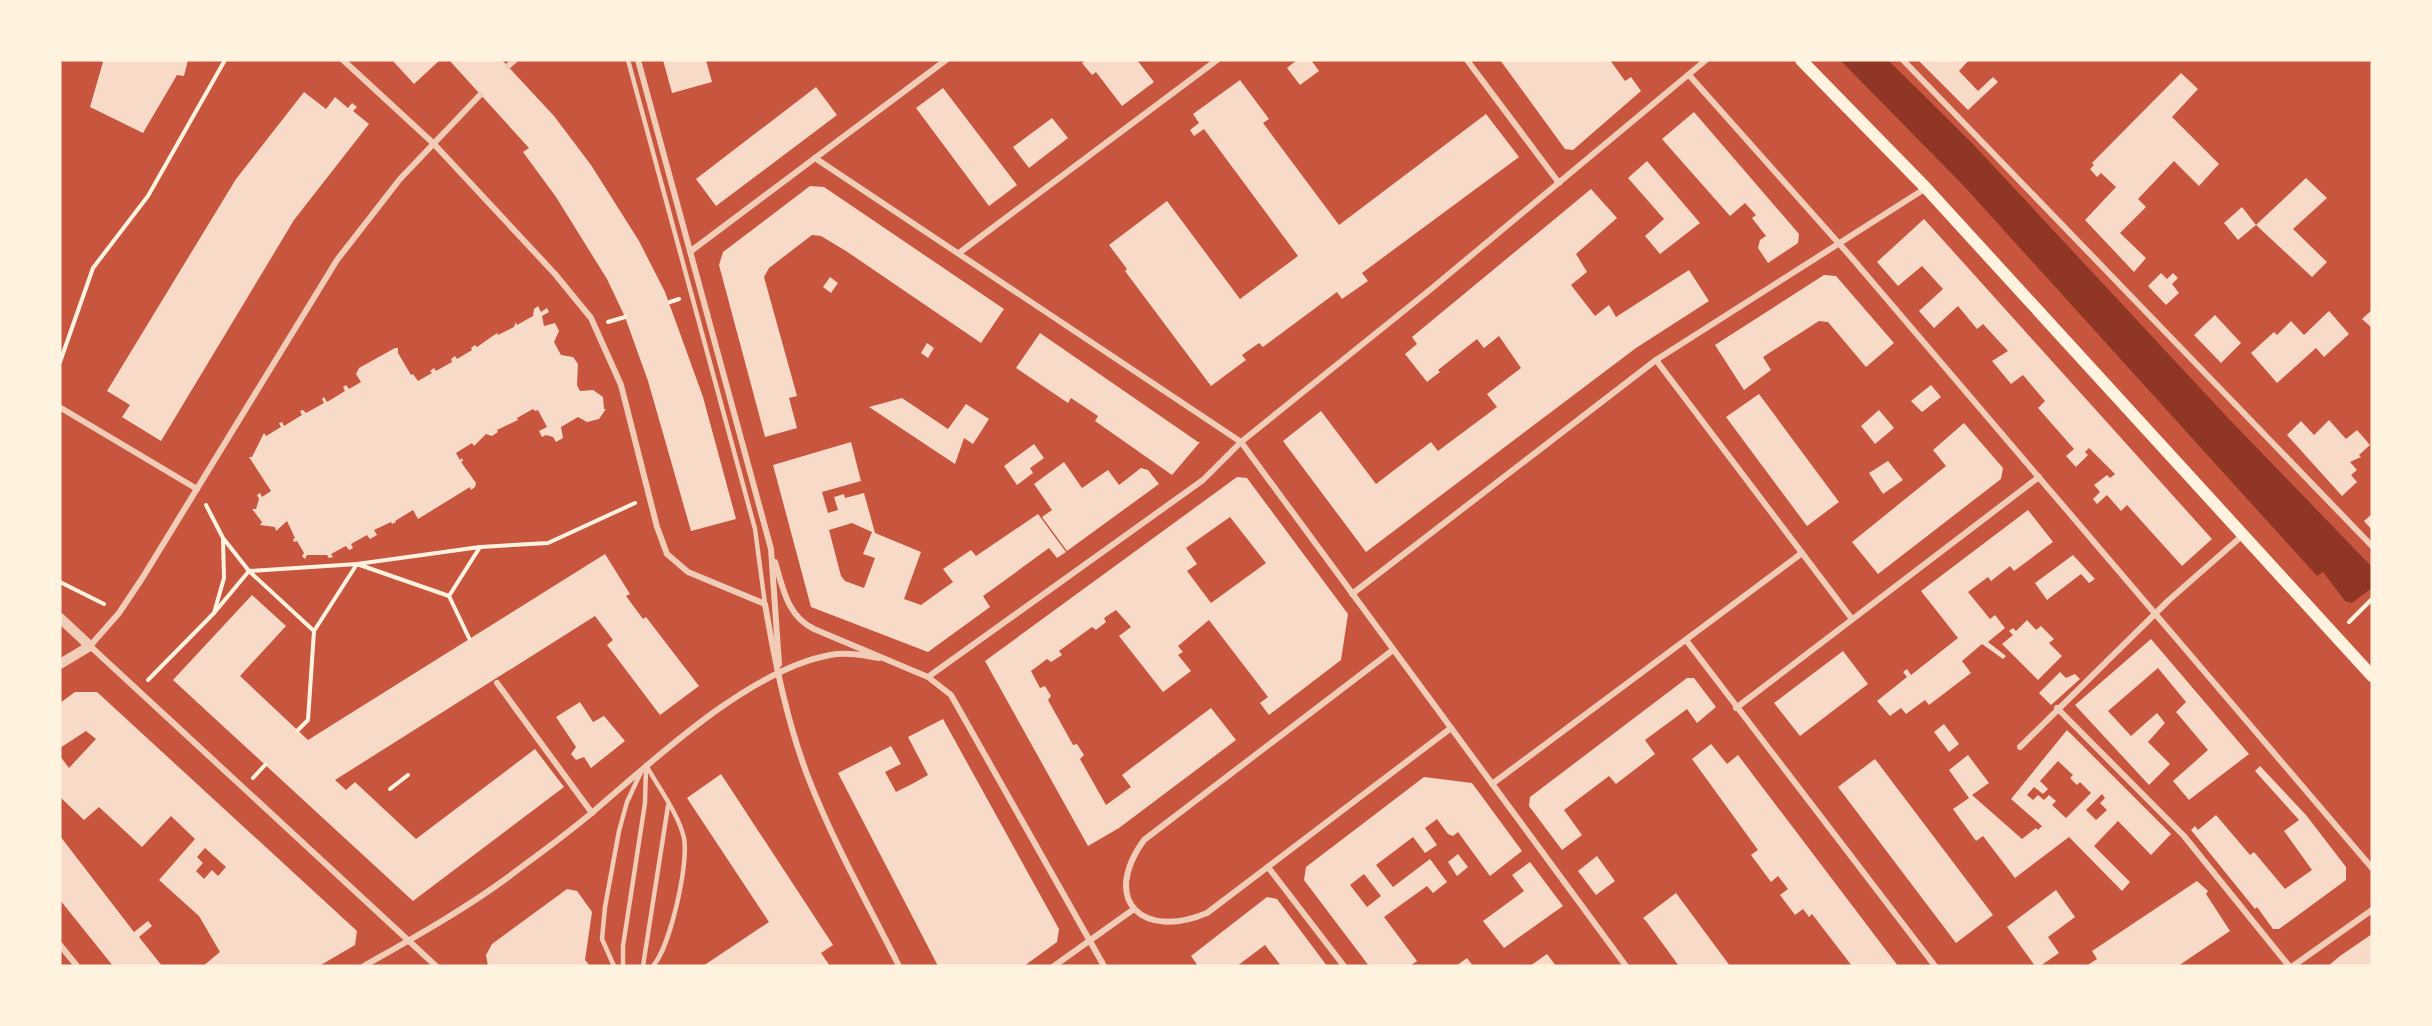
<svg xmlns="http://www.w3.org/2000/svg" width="2432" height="1026" font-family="'Roboto Serif',serif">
<rect width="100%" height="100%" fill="#c8553d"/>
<polygon fill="#8f3625" points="1840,60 1888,60 1972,143 2228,418 2372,567 2372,588 2352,603 2345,601 2323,572 2317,576 1962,184"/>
<g fill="#f7dbc8" fill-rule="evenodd">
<polygon points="98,60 188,60 184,76 177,75 143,133 90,107 103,62"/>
<polygon points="392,60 440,60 414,84"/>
<polygon points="449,60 502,60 554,116 591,165 639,241 665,292 703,397 736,519 691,531 648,381 625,317 607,279 556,197 523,152 529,148"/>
<polygon points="663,60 706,60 712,82 672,93"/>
<polygon points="1086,60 1137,60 1154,82 1122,106 1096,72 1092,75 1082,63"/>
<polygon points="1297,60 1311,60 1319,71 1300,85 1287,68"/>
<polygon points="1500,60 1610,60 1625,81 1631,77 1641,91 1573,150 1565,149"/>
<polygon points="1918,60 1969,60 1959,71 1978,91 1993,77 1998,82 1968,110"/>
<polygon points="2181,73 2198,89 2172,117 2219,164 2199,186 2174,161 2138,199 2146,207 2120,233 2146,258 2134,272 2085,220 2116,187 2101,173 2097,177 2090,169 2094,165 2092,163"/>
<polygon points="1240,80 1269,119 1263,123 1339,225 1486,114 1519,157 1362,273 1368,281 1342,299 1337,292 1263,347 1259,343 1242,355 1246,360 1211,386 1125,271 1127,269 1109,245 1167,201 1240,299 1298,256 1204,129 1194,136 1190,130 1199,123 1193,114"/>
<polygon points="816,87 837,115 716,206 696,179"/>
<polygon points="943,88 1017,185 989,206 916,108"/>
<polygon points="304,92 326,109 335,97 348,108 352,103 357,107 353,111 369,124 294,220 161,441 122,417 130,405 107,391 236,179"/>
<polygon points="1694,112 1799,234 1798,243 1768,263 1758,248 1760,240 1766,236 1752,218 1756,215 1745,203 1730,216 1662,139"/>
<polygon points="1052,118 1068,138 1029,168 1013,147"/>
<polygon points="1647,161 1700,223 1660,254 1645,236 1664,219 1628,178"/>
<polygon points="2306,178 2327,198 2293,229 2327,262 2312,277 2256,225"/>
<polygon points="810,186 824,187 1004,309 981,343 846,251 821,236 812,235 769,268 764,277 797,396 789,398 797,428 765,437 719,265 723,252"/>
<polygon points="1591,189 1617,218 1576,254 1587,272 1571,285 1595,316 1609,305 1616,317 1689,270 1709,301 1636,348 1366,552 1283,441 1321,411 1376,484 1431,442 1438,451 1497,407 1487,394 1521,368 1499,336 1484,348 1477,339 1438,370 1440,372 1427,382 1405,354 1417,344 1412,337"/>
<polygon points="2242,207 2256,225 2238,240 2224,223"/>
<polygon points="1924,219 2212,539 2182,566 2127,505 2121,511 2107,495 2097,504 2093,499 2100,492 2094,485 2107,475 2110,478 2115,474 2089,448 2085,452 2088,455 2076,467 2066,456 2074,449 2038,408 2045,401 2023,375 2011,384 1992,361 2008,351 1983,324 1977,329 1958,306 1934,328 1919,311 1943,289 1922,266 1898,286 1877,262"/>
<polygon points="2161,273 2167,279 2173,273 2178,278 2172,284 2179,293 2166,305 2148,286"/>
<polygon points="1824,275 1836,276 1894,343 1866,367 1828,322 1819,321 1763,357 1771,370 1744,390 1715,345"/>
<polygon points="830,277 838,283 831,293 823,287"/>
<polygon points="538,306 541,312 547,308 549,312 542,316 544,326 555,323 559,331 554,342 561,355 573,357 578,364 577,385 580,391 593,390 603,397 604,409 606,409 599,419 587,422 578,417 561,427 563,438 556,442 553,437 546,435 542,437 539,431 547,427 538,410 535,411 533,409 517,418 518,420 497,430 498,432 492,436 486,434 474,446 472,443 456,453 460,460 462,458 463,461 461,462 476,483 475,487 471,490 470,487 418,519 413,510 395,521 396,522 392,524 391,522 374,530 377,535 370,539 367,535 351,544 353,548 349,550 346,546 331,554 333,557 329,558 327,555 307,555 305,559 302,556 304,553 297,541 294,542 293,539 295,538 287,521 276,531 275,527 260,525 262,522 252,509 256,509 259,499 257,495 260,493 262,497 271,491 249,457 252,457 264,433 266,436 281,427 279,423 282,422 284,426 302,415 300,411 303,410 306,413 324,403 322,399 324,397 327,402 345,391 343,387 346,385 349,389 361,382 356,374 359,368 395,348 398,348 398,353 411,375 413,374 418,381 432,373 430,371 434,368 436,371 452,362 451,359 455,356 457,359 472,350 471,348 475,345 477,347 497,333 498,335 514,327 516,322 517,325 533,316 534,309"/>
<polygon points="2372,310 2372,328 2362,319"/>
<polygon points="2329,311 2349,334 2324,357 2316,348 2277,383 2251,353 2274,332 2277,335 2291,321 2304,335"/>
<polygon points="2215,315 2241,343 2221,363 2194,335"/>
<polygon points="1040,333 1198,442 1200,442 1172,475 1095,421 1098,416 1071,398 1068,403 1016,368"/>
<polygon points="927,343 934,348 928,358 921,353"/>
<polygon points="1931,385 1941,397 1922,412 1911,401"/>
<polygon points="1759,394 1839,502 1807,526 1726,417"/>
<polygon points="902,398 948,429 966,404 989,419 973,444 964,438 955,464 869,407"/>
<polygon points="1879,410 1894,428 1875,444 1861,426"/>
<polygon points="2329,420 2346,439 2357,430 2370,445 2359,455 2361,457 2350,462 2357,470 2351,475 2357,482 2342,496 2287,435 2301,421 2314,435"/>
<polygon points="1964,423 2003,468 2001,479 1878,574 1852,542 1946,466 1933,450"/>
<path d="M851,442l10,39 -39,11 6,21 10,-3 -4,-13 10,-3 1,4 19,-5 11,40 46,19 -17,47 17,6 32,-23 -10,-13 28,-19 5,6 62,-42 28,38 -9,6 -8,-10 -52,38 -14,10 7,11 -62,45 -117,-45 -38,-142zM852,523l20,9 -9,22 12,4 -11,30 -19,-7 -4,-5 -12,-46z"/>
<polygon points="1034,444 1044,458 1030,468 1033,473 1017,485 1004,466"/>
<polygon points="1888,461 1903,480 1883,494 1869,473"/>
<polygon points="1064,462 1082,488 1108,470 1119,485 1141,468 1148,470 1159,484 1067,551 1042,517 1052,510 1034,484"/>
<path d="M1237,477l10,1 101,136 -7,46 -72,55 -9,-12 8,-6 -59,-77 -31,26 5,6 -5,3 13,16 -28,21 -44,-56 12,-9 -15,-17 -12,8 2,4 -10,8 -4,-3 -33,24 3,4 -11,7 -4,-3 -16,12 9,17 5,-2 6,10 -3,4 25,45 4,-1 7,11 -4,4 26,46 25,-18 -9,-12 89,-67 25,32 -117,88 -31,18 -103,-185zM1230,517l36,46 -55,40 -24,-32 10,-7 -11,-16z"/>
<polygon points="2028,510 2053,542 2014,571 2010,566 1991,581 1988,577 1968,592 1990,619 1995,615 2005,628 1988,642 2006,656 2003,659 1982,644 1962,661 1971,673 1929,705 1925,700 1906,714 1901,708 1890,716 1877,701 1907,677 1903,672 1907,669 1911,675 1958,638 1921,591"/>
<polygon points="2372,514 2372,530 2364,521"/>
<polygon points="605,554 630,594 626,596 643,619 646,617 699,686 660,715 607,645 613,640 595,616 335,780 346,790 355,782 416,839 535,749 564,787 413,901 173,680 252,595 286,626 240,676 308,740"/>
<polygon points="2073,555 2095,579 2089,583 2081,574 2047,600 2035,583"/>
<polygon points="2027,620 2036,630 2041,626 2054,639 2049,643 2062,656 2038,680 2002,644 2013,635 2009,631 2013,628 2016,631"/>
<polygon points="2151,639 2249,754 2189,800 2173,781 2208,750 2176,712 2186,702 2158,668 2108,711 2131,736 2157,713 2165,723 2148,742 2170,764 2149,785 2075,705"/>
<polygon points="1843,651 1868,684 1800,736 1774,703"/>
<polygon points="2060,672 2066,678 2075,674 2080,679 2051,705 2039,693"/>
<polygon points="1687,678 1694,678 1716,707 1697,723 1687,709 1645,740 1655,754 1616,784 1609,776 1564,810 1582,835 1562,850 1529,806 1530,797"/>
<path d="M75,692h22l260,239 -2,14 -36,21h-116l17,-14 -21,-36 -40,-36 36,-41 -24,-23 -29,31 -43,-40 -15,13 -24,-23v-41l9,12 27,-29 -10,-8 -26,17v-45zM205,848l21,19 -8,9 -6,-6 -8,9 -8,-8 7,-8 -6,-6z"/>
<polygon points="580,702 593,722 604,716 625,741 591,768 584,757 576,760 571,754 576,747 556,717"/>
<polygon points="943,719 1059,929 1057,942 1024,966 938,966 838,773 891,746 901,764 885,772 896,792 912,784 928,775 908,737"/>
<polygon points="1944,724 1959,744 1949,752 1934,732"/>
<path d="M2067,730l104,104 -20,21 -33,-34 -24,25 36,36 -8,9 -53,-54 -54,41 -32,-42 -7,5 -23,-32 16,-11 -20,-28 19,-15 21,28 -17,12 50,44 14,-11 2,2 4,-4 -31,-27zM2058,761l15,14 -3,3 7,7 3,-3 11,11 -25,25 -14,-13 4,-4 -7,-6 -5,5 -6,-5 -5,5 -6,-5 7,-8 9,7 5,-5 -8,-8zM2102,794l3,4 -5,5 7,7 -11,10 -10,-10z"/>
<polygon points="1711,744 1727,764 1738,755 1898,966 1852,966 1812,914 1809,917 1803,909 1795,915 1780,895 1788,889 1778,876 1771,882 1751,855 1758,850 1692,759"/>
<polygon points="1875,759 1993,915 1956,943 1838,787"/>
<polygon points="2260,766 2306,815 2346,867 2346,880 2279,929 2273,929 2257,907 2255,909 2191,830 2195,826 2198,830 2216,815 2250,855 2254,852 2285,889 2312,870 2284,831 2299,820 2255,771"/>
<polygon points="721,774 833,945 821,953 830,966 703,966 769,922 687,798"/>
<path d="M1424,777l48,6 50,68 -32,25 -32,-44 -5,4 -5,-2 -11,-15 -12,9 12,17 -12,8 -12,-16 -37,28 17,22 37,-28 17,23 -14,11 -6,-7 -43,31 33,44 -7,5h-41l-65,-86 2,-13zM1364,874l17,22 -14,11 -17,-22z"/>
<polygon points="60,836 134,932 148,921 152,926 139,937 162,966 113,966 60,900"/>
<polygon points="1458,854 1468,867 1457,876 1448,862"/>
<polygon points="1597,856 1615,881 1596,895 1578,871"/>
<polygon points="1530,862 1563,906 1504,948 1483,921 1524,891 1512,875"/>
<polygon points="2197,881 2208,891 2206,894 2230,931 2178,966 2086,966 2097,959 2092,951"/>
<polygon points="567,889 577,891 592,912 585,960 590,966 488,966 486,955 492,944"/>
<polygon points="2056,890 2075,917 2048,937 2059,953 2040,966 2035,966 2007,927"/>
<polygon points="1676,893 1696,920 1730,966 1679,966 1646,921 1643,918"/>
<polygon points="1267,897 1277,899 1327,966 1281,966 1265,945 1237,966 1198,966 1191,956"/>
<polygon points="2372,934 2372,966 2328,966 2340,956"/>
<polygon points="1547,954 1556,966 1530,966"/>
<polygon points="1467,958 1473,966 1456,966"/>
</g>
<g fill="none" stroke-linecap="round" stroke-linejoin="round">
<g stroke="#fff3e0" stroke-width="4">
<polyline points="670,302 679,299"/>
<polyline points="608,322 625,317"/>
<polyline points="60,362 93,268 148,196 225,60"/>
<polyline points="206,505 223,538 249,571 357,564 480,547 449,596 469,638"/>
<polyline points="480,547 548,543 635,503"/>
<polyline points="60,582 104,604"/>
<polyline points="214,613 249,571 314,631 308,720 298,730"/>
<polyline points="2349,622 2372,599"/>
<polyline points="314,631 357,564 449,596"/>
<polyline points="148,680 214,613 224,578 223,539"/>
<polyline points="253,778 265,765"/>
<polyline points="390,789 408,775"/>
</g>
<g stroke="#f1ccb7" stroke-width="4.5">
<polyline points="628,60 755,529 765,604"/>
<path d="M646,765c12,22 32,48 38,73 5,26 -14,109 -31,128"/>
<polyline points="614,966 602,939 605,907 619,831 627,802 641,772"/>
<polyline points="623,966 623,946 645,803 646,767"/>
<polyline points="643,966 668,806"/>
</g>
<g stroke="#f1ccb7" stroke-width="6">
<path d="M343,60l90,83 122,131 36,44 30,67 36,142 10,27 21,18 77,32c10,58 22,118 43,173 25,65 60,127 91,189"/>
<polyline points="638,60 771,549 779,664"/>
<polyline points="1467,60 1559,183"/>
<polyline points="1903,60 2372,546"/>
<polyline points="508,66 515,60"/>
<polyline points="1689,75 1851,257 2372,868"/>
<polyline points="815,158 1241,442 1626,966"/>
<polyline points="691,251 946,60"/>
<polyline points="959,253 1217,60"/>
<polyline points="1656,360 1852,619"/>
<polyline points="61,408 197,489"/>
<path d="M775,562c8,26 12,54 39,67l114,48 23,18 153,271"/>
<polyline points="1352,594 1656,360 1926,188"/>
<polyline points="1686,640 1935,966"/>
<path d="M1393,650l-249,190c-44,61 -1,100 63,73l244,-185"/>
<polyline points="928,677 1203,480 1241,442 1431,289 1706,60"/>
<polyline points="497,683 592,813"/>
<polyline points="1736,708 2039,477"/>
<polyline points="2057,708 2184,836 2289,966"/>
<polyline points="2020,747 2169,600 2243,535"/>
<polyline points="1492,784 1802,553"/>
<polyline points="1268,867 1344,966"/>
<polyline points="60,945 77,966"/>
<path d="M364,966c49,-28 98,-55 143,-88 29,-22 59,-43 87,-67 61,-52 155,-141 236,-156 16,-3 33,0 49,3"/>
<polyline points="436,966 90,646 119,613 143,577 337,260 400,179 480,95"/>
<polyline points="1054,966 1134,909"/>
<polyline points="2293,966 2372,910"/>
</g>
<polyline stroke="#f1ccb7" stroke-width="10" points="60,618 90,646 60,664"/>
<polyline stroke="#fff3e0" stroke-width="12" points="1801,60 1926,188 2372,676"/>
</g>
<rect width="2432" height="1026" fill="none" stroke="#fff3e0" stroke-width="123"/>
</svg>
